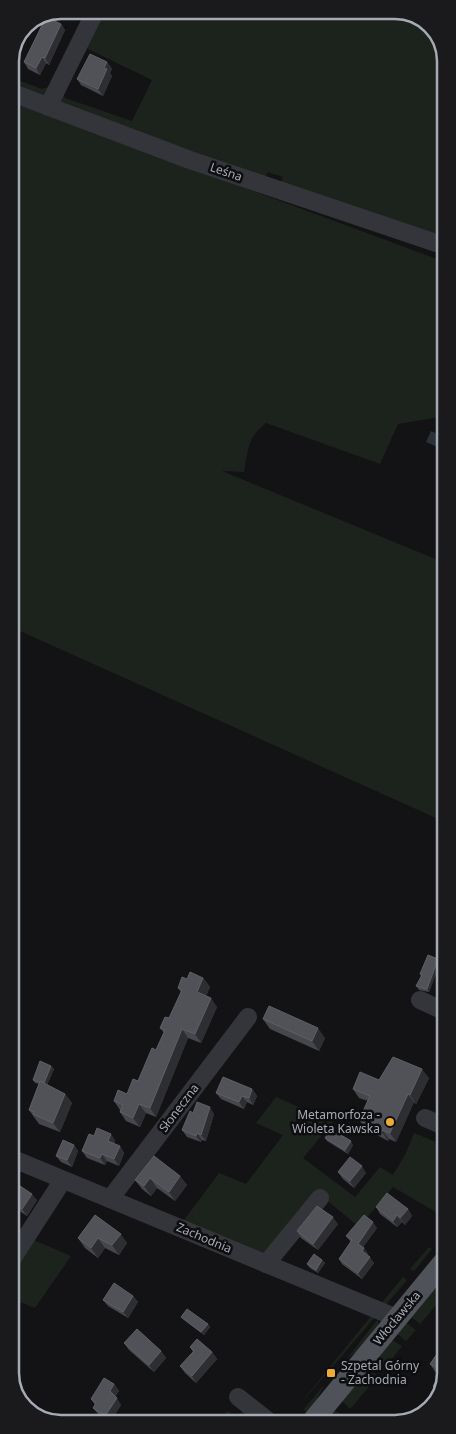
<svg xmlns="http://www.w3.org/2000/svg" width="456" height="1434" font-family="'Noto Sans',sans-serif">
<rect width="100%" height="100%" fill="#131315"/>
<g fill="#1c231c">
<polygon points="103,10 399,10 429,22 444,48 445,237 281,182 283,177 268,172 266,177 227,165 58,102 63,93 65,98 132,121 152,80 84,47"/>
<polygon points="36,20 30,35 22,31 25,25"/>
<polygon points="10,77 42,89 49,87 46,97 10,83"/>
<path d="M10,101l435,161v154l-47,8 -18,40 -114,-41c-19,15 -18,27 -22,49l-22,-1 223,92v259l-434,-195z"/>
<polygon points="276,1097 333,1122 303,1158 355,1197 380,1167 393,1175 406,1153 414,1133 446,1146 446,1218 393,1187 359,1227 324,1198 274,1261 181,1224 219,1173 246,1184 283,1135 256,1123"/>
<polygon points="29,1238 71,1256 35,1308 12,1299 12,1266"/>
<polygon points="429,1247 432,1249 414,1271 410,1269"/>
<polygon points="403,1277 407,1280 384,1307 380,1305"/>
<polygon points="435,1289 444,1296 420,1324 410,1316"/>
<polygon points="372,1315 375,1317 295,1410"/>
<path d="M378,1319c3,16 -21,31 -32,41z"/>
<polygon points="404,1321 416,1330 406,1341 395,1332"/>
<polygon points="389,1338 402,1346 382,1371 371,1362"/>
<polygon points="365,1371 370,1371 378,1376 350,1409 340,1399"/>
<polygon points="324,1385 314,1405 306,1414 304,1409"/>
<polygon points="245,1409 256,1419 253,1423 218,1423 227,1411 237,1417"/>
<polygon points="332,1409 344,1416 339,1423 320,1423"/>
</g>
<polygon fill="#2a3238" points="431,431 445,437 445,450 426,442"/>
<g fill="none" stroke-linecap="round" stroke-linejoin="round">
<g stroke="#34353a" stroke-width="18">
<polyline points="10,92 190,160 445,246"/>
<polyline points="48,107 96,10"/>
<polyline points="420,1000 446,1012"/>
<polyline points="425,1118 446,1127"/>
<polyline points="11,1158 397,1318"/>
<polyline points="110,1199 248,1017"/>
<polyline points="12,1259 63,1180"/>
<polyline points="266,1264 320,1198"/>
<polyline points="238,1397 271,1423"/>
</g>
<polyline stroke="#505259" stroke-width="21" points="311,1423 446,1259"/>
</g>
<g fill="#46474d">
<polygon points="61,24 65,30 49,65 46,63 40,75 28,69 24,62"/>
<polygon points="107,62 112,69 110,73 112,76 103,96 81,85 77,79"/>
<polygon points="438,959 440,963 429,992 419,990 416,986 421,976 420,974"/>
<polygon points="203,978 210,987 206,996 217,1007 201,1043 188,1038 156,1117 146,1113 140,1127 126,1121 120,1112 120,1110 114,1101 127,1094 138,1081 156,1050 164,1033 160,1028 169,1018 181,992 178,988 187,979"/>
<polygon points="263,1019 325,1038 319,1051 270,1029"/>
<polygon points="51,1066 54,1069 47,1085 65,1094 72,1103 60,1132 39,1124 29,1110 39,1084 35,1083 33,1080"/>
<polygon points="429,1078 416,1104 414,1102 396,1142 389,1139 388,1141 366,1129 359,1120 368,1101 359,1098 353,1089 379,1080"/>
<polygon points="252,1089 257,1096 253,1105 247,1102 244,1109 221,1099 216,1093"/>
<polygon points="193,1113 214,1114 206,1141 202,1140 201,1142 187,1137 182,1130"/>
<polygon points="94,1136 115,1140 114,1144 120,1146 124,1153 119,1166 107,1161 105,1165 87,1158 82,1151"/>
<polygon points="325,1138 353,1145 348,1154 327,1141"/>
<polygon points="74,1145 78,1151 72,1167 61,1162 56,1156"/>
<polygon points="338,1172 366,1173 354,1188 343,1179"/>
<polygon points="180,1176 187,1185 175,1201 157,1188 151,1196 142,1189 135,1180"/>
<polygon points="11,1180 37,1200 27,1216 18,1210 17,1212 11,1208"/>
<polygon points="376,1207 408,1209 412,1216 405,1225 402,1222 397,1227 380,1214"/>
<polygon points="95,1215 127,1243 119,1255 105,1248 98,1258 85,1248 78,1238"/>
<polygon points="338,1224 318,1250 301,1238 297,1231"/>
<polygon points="377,1228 363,1247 368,1254 367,1255 374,1263 362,1279 342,1264 339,1259 351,1242 346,1236"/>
<polygon points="322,1260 325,1263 318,1273 310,1268 307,1264"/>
<polygon points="133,1296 138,1302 128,1318 108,1306 103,1300"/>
<polygon points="181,1317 208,1324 210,1327 204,1335 184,1320"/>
<polygon points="124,1343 161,1351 166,1358 154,1372 129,1350"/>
<polygon points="190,1347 212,1352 217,1359 196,1383 185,1373 180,1366 193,1352"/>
<polygon points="430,1364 446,1374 439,1394 433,1386 440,1376 436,1373"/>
<polygon points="114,1384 119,1391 115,1397 121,1405 110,1422 98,1414 93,1408 95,1405 91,1399"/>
</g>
<g fill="#2d2e32">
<polygon points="61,24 65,30 49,65 45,58"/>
<polygon points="42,57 46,63 40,75 36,68"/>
<polygon points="107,62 112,69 110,73 112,76 103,96 98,89 104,68"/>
<polygon points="438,959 440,963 429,992 427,989"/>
<polygon points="203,978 210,987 204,1001 197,992"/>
<polygon points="211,998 217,1007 201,1043 195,1034"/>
<polygon points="318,1028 325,1038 319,1051 312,1041"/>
<polygon points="182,1029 188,1038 156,1117 150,1108"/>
<polygon points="11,1038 16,1046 11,1057"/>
<polygon points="51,1066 54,1069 46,1087 44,1084"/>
<polygon points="422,1069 429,1078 416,1104 410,1095"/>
<polygon points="252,1089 257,1096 253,1105 249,1098"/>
<polygon points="65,1094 72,1103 60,1132 53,1123"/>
<polygon points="408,1094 414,1102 396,1142 390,1133"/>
<polygon points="242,1096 247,1102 244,1109 239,1102"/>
<polygon points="139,1104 146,1113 140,1127 133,1118"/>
<polygon points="210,1107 214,1114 206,1141 201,1135"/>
<polygon points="382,1130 389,1139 388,1141 382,1132"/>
<polygon points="197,1133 202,1140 201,1142 196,1136"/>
<polygon points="111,1134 115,1140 112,1148 108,1141"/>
<polygon points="351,1141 353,1145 348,1154 345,1150"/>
<polygon points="74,1145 78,1151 72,1167 67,1160"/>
<polygon points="120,1146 124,1153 119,1166 114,1159"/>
<polygon points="102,1154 107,1161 105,1165 100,1158"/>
<polygon points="362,1166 366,1173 354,1188 350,1181"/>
<polygon points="180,1176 187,1185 175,1201 169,1192"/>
<polygon points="150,1178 157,1188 151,1196 144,1186"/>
<polygon points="32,1194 37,1200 27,1216 22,1209"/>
<polygon points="13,1203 18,1210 17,1212 12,1205"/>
<polygon points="408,1209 412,1216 405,1225 400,1218"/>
<polygon points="397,1215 402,1222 397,1227 393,1221"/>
<polygon points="333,1217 338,1224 318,1250 313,1244"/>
<polygon points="373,1222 377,1228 362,1249 358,1244"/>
<polygon points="121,1234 127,1243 119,1255 112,1245"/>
<polygon points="98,1238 105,1248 98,1258 91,1248"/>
<polygon points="364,1248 368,1254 366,1257 362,1251"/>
<polygon points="370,1257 374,1263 362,1279 358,1273"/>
<polygon points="322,1260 325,1263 318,1273 316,1270"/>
<polygon points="133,1296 138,1302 128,1318 123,1312"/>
<polygon points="208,1324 210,1327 204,1335 201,1332"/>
<polygon points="161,1351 166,1358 154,1372 149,1365"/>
<polygon points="212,1352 217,1359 196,1383 192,1376"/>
<polygon points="114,1384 119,1391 114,1398 110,1391"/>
<polygon points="117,1398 121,1405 110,1422 105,1416"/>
</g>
<g fill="#505258" stroke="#5e6067">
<polygon points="46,17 61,24 45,58 42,57 36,68 24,62"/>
<polygon points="90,54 107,62 104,68 107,69 98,89 77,79"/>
<polygon points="428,955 438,959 427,989 416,986 422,975 420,974"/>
<polygon points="190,972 203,978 197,992 211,998 195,1034 182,1029 150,1108 139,1104 133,1118 120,1112 123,1105 114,1101 118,1090 127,1094 133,1079 138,1081 152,1048 156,1050 165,1030 160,1028 165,1017 169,1018 182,990 178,988 182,977 187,979"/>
<polygon points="269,1006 318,1028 312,1041 263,1019"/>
<polygon points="393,1057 422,1069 410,1095 408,1094 390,1133 382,1130 382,1132 359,1120 370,1096 353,1089 360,1072 379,1080"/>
<polygon points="40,1061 51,1066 44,1083 40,1081 40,1082 33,1080"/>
<polygon points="223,1077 252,1089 249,1098 242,1096 239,1102 216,1093"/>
<polygon points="40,1081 65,1094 53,1123 33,1114 34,1112 29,1110"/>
<polygon points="197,1102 210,1107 201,1135 197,1133 196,1136 182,1130 190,1111 193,1113"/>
<polygon points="97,1128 111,1134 108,1141 120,1146 114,1159 102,1154 100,1158 82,1151 89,1134 94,1136"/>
<polygon points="331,1129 351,1141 345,1150 325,1138"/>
<polygon points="63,1140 74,1145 67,1160 56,1156"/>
<polygon points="154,1156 180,1176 169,1192 150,1178 144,1186 135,1180"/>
<polygon points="350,1157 362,1166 350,1181 338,1172"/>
<polygon points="11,1180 32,1194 22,1209 13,1203 12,1205 11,1204"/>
<polygon points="387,1193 408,1209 400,1218 397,1215 393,1221 376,1207"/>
<polygon points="317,1206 333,1217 313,1244 297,1231"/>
<polygon points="95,1215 121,1234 112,1245 98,1238 91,1248 78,1238"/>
<polygon points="364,1215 373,1222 358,1244 364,1248 362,1251 370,1257 358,1273 339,1259 352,1240 346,1236"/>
<polygon points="314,1254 322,1260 316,1270 307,1264"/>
<polygon points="114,1283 133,1296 123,1312 103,1300"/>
<polygon points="187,1309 208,1324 201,1332 181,1317"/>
<polygon points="137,1329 161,1351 149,1365 124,1343"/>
<polygon points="197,1339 212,1352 192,1376 180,1366 194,1351 190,1347"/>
<polygon points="439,1351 446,1356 446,1374 440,1390 433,1386 443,1372 430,1364"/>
<polygon points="104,1378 114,1384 110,1391 117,1398 105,1416 93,1408 96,1403 91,1399"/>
</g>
<g fill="#ecab34" stroke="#0e0e10" stroke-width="2">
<circle cx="390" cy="1122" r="5"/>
<rect x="326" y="1368" width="10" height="10" rx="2.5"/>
</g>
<g text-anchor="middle" stroke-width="5" stroke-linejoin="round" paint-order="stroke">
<g font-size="12" fill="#a5aab5" stroke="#0e0e10">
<text transform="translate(226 172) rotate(19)" y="4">Leśna</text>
<text transform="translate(179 1108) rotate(-53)" y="4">Słoneczna</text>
<text transform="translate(204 1238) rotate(23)" y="4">Zachodnia</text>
<text transform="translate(397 1318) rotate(-50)" y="4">Włocławska</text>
</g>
<g font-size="12" fill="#a5aab5" stroke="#0e0e10" text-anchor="end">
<text x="380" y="1119">Metamorfoza -<tspan x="380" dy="14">Wioleta Kawska</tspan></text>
<text x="341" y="1370" text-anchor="start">Szpetal Górny<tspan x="341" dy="14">- Zachodnia</tspan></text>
</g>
</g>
<path d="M0 0H456V1434H0ZM61 19H395A42 42 0 0 1 437 61V1373A42 42 0 0 1 395 1415H61A42 42 0 0 1 19 1373V61A42 42 0 0 1 61 19Z" fill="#1a1a1d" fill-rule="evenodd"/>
<path fill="none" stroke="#a5aab5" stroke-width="2.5" d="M61 19H395A42 42 0 0 1 437 61V1373A42 42 0 0 1 395 1415H61A42 42 0 0 1 19 1373V61A42 42 0 0 1 61 19Z"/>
</svg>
